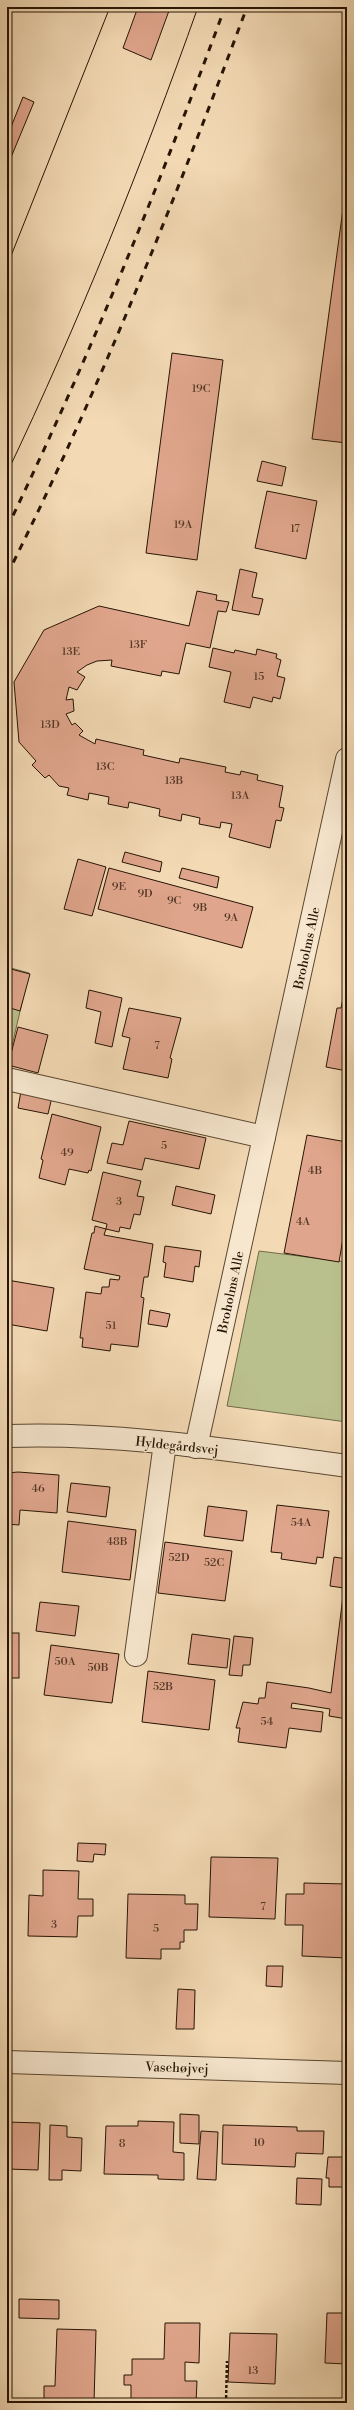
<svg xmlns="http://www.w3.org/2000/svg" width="354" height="2410" font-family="'Libre Bodoni',serif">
<rect width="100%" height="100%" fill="#f3dab5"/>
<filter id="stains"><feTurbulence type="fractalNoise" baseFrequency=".005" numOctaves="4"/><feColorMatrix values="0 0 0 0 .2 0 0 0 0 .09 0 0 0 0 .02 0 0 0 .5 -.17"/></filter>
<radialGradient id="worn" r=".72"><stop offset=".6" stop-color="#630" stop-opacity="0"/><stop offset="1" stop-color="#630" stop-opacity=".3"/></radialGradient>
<g fill="#bac08d" stroke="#706a48">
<polygon points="7,967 29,973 7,1067"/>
<polygon points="259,1251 347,1262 347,1422 227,1406"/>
</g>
<g fill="#e0a68d" stroke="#271404">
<polygon points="138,7 170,8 151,60 123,48"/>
<polygon points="23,97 34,102 7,167 7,137"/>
<polygon points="347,179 347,443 312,439"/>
<polygon points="172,353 223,360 197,560 146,553"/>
<polygon points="262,461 286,467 282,486 257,481"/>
<polygon points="267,491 317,501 306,559 255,548"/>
<polygon points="240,569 257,573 252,597 263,599 259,615 232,610"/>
<polygon points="197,591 217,595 216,600 229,602 226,612 218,611 210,648 186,643 179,674 162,671 161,676 111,666 112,660 97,661 87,665 77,672 85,677 77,690 69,687 66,700 73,699 74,711 66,714 72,725 75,723 83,731 79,735 95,744 96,739 144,750 143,755 179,763 180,758 226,767 225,772 240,775 241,771 258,775 257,780 283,786 279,807 284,808 281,821 276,820 270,848 229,837 232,824 221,822 220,828 199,824 200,818 182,814 181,821 159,816 160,809 129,802 128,808 108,804 109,797 89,793 88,800 67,795 69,788 59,786 49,775 45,778 32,765 36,761 19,742 14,682 44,630 99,606 189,626"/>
<polygon points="213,648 234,653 235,650 256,655 257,649 277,654 276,658 281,660 277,676 285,678 280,699 273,697 272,702 253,697 250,708 224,702 231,672 209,667"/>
<polygon points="125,852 162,862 160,872 122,862"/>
<polygon points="78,859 106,867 92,916 64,909"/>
<polygon points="109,868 253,907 242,948 98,909"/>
<polygon points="182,868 219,877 217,888 179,878"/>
<polygon points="7,968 30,974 20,1011 7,1007"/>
<polygon points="347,979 347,1071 326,1067 337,1008 341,1008"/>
<polygon points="89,990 122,998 112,1047 95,1043 101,1012 86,1008"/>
<polygon points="129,1008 181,1018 170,1058 172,1059 168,1078 123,1069 130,1038 122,1036"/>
<polygon points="18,1027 48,1035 38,1073 8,1065"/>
<polygon points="21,1091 52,1097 48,1114 18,1108"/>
<polygon points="52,1114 101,1127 91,1171 89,1170 88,1173 69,1169 65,1185 39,1178 43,1160 41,1159"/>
<polygon points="129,1121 206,1138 199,1169 145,1158 142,1170 107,1163 112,1143 123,1145"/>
<polygon points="307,1135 347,1142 347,1215 339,1262 284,1253"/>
<polygon points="103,1172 141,1181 137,1196 144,1197 140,1215 134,1214 130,1229 120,1227 119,1232 106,1229 107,1224 92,1220"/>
<polygon points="176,1186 215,1195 211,1214 172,1205"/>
<polygon points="95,1226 106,1229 104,1235 153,1244 148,1277 144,1277 141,1297 144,1298 138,1347 111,1344 110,1351 82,1347 83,1338 80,1338 86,1292 101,1294 102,1287 109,1287 110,1279 119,1280 120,1276 84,1269 92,1233 94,1233"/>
<polygon points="165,1246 201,1251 199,1267 195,1266 193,1282 164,1277 166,1263 163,1262"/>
<polygon points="7,1280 54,1288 47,1331 7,1324"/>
<polygon points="150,1310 170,1314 167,1327 148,1324"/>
<polygon points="18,1472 59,1475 57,1513 20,1510 19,1525 7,1524 7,1473"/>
<polygon points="71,1483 110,1487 106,1517 67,1512"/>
<polygon points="277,1505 329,1511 323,1558 317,1557 316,1564 281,1559 282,1553 271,1552"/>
<polygon points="208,1506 247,1511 243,1541 204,1536"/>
<polygon points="68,1521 136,1530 130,1580 62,1572"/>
<polygon points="165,1542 232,1551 225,1601 158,1593"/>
<polygon points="334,1557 347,1559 347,1719 329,1716 330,1709 292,1703 291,1708 323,1712 321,1732 289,1728 286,1748 238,1742 240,1728 236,1728 243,1702 258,1704 259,1698 265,1698 267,1682 309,1688 331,1693 344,1588 330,1586"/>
<polygon points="40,1602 79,1606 75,1636 36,1631"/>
<rect x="7" y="1633" width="12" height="45"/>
<polygon points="192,1634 230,1639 227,1668 188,1664"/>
<polygon points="234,1636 253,1638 250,1665 243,1665 242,1676 229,1675"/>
<polygon points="51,1645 119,1654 112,1703 44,1695"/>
<polygon points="148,1671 215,1680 209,1730 142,1722"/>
<polygon points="78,1843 106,1844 105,1855 94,1854 93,1862 77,1861"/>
<polygon points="211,1857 278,1858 275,1919 209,1917"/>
<polygon points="43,1870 79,1871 78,1899 93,1899 93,1916 78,1916 77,1937 28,1936 29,1895 43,1896"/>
<polygon points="304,1883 347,1884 347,1958 302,1956 303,1925 285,1925 286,1894 304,1894"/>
<polygon points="128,1894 185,1895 185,1904 198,1904 197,1930 184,1930 184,1942 180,1942 180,1949 161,1949 161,1959 126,1958"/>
<polygon points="267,1966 283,1966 282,1987 266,1986"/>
<polygon points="178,1989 195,1990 194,2029 176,2029"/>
<polygon points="180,2114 199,2115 199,2144 180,2143"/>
<polygon points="138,2121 174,2122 173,2152 184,2153 184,2180 158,2179 158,2175 104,2174 106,2126 138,2126"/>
<polygon points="7,2122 40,2123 38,2170 7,2169"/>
<polygon points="50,2125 67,2126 67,2137 82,2138 81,2171 62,2170 62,2180 49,2180"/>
<polygon points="223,2125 297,2127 297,2131 324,2131 323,2154 296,2153 295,2167 222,2164"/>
<polygon points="201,2131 218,2132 216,2180 197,2179"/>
<polygon points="346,2155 347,2155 347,2199 345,2199 346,2187 329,2187 329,2178 326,2178 328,2157 346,2157"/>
<polygon points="297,2178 322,2179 321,2205 296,2204"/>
<polygon points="19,2299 59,2300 59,2319 19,2318"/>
<polygon points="327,2313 347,2313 347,2364 325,2363"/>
<polygon points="165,2323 200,2323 199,2363 185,2362 185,2381 197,2381 196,2403 131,2403 131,2385 124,2385 124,2375 132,2375 132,2359 164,2359"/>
<polygon points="57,2329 96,2330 94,2403 44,2403 44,2386 55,2386"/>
<polygon points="230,2333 277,2334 275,2384 228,2382"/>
</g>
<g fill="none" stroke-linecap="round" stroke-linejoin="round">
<defs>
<g id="minor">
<polyline points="7,1079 264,1137"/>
<path d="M7,1436c114,-4 227,15 340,30"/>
<polyline points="196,1447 347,759"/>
<polyline points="136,1655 165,1443"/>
<polyline points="7,2062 347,2073"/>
</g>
</defs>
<use href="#minor" stroke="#5a4630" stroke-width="24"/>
<polyline stroke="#271404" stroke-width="2.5" stroke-dasharray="3 2" stroke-linecap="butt" points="226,2403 227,2361"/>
<use href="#minor" stroke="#f7e7cf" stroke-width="22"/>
<g stroke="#271404" stroke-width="1">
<polyline points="7,266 110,7"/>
<path d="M7,473c72,-151 135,-308 191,-466"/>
</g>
<g stroke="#271404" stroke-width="3" stroke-dasharray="7 7" stroke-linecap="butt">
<path d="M7,528c82,-170 153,-344 218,-521"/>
<path d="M7,575c92,-184 168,-375 240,-568"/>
</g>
</g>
<g text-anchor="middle" stroke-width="3" stroke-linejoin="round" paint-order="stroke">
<g font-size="11" fill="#553826">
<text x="201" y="392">19C</text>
<text x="183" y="528">19A</text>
<text x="295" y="532">17</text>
<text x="138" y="648">13F</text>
<text x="71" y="655">13E</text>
<text x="259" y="680">15</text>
<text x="50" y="728">13D</text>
<text x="105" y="770">13C</text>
<text x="174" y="784">13B</text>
<text x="240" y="799">13A</text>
<text x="119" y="890">9E</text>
<text x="145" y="897">9D</text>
<text x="174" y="904">9C</text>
<text x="200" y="911">9B</text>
<text x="231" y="921">9A</text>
<text x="157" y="1049">7</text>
<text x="164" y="1149">5</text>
<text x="67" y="1156">49</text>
<text x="315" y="1174">4B</text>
<text x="119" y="1205">3</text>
<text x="303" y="1225">4A</text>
<text x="111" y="1329">51</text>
<text x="38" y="1492">46</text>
<text x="301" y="1526">54A</text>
<text x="117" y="1545">48B</text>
<text x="179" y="1561">52D</text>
<text x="214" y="1566">52C</text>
<text x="65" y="1665">50A</text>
<text x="98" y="1671">50B</text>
<text x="163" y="1690">52B</text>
<text x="267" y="1725">54</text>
<text x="263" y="1910">7</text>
<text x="54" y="1928">3</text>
<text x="156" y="1932">5</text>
<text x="259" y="2146">10</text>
<text x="122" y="2147">8</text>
<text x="253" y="2374">13</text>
</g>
<g font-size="13" fill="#271404" stroke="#f7e7cf">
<text transform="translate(306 948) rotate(-78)" y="5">Broholms Alle</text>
<text transform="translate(230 1292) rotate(-78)" y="5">Broholms Alle</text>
<text transform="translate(177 1445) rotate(6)" y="5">Hyldegårdsvej</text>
<text transform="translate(177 2067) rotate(2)" y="5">Vasehøjvej</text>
</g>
</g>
<rect width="354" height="2410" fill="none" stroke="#f3dab5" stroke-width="24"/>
<rect x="8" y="8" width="338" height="2394" fill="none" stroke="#271404" stroke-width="2"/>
<rect x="12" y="12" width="330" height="2386" fill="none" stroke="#271404"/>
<rect width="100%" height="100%" filter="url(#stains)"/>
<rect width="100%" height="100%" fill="url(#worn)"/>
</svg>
